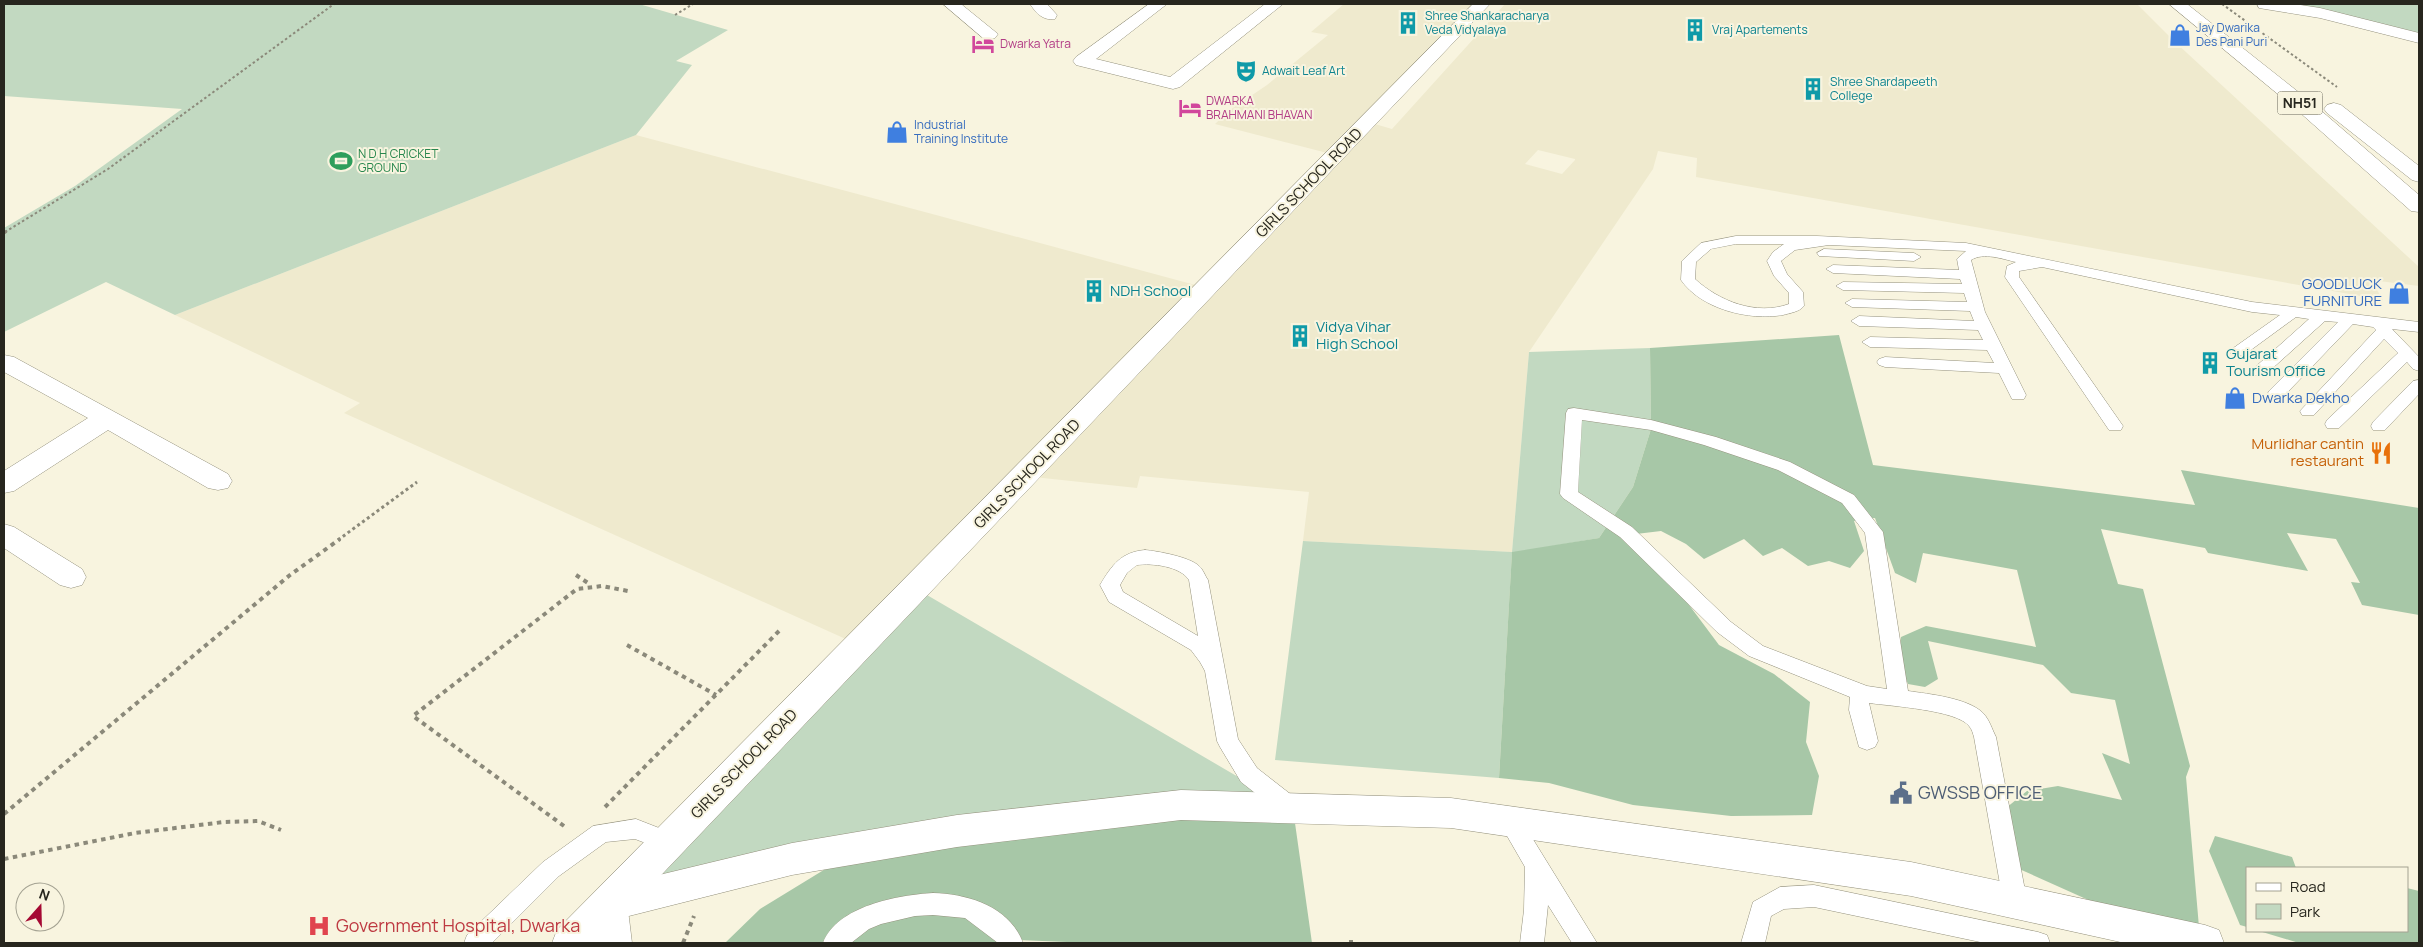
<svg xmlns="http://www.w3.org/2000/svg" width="2423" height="947" font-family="Manrope,sans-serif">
<rect width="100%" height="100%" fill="#f8f4df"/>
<g fill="#efeace" fill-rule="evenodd">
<path d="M1344,4h138l-114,118 24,7 113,-125h632l37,37 245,226v19l-48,-6 12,20 -687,-123 1,-19 -39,-7 -5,18 -124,183 -17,200 -209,-11 6,-49 -169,-16 -3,12 -113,-12 311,-321 -120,-31 15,-14 37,-25 61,-50 -17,-3zM1538,150l37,9v1l-13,14 -37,-10z"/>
<polygon points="636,135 936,215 1199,286 859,645 344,413 360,403 175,315"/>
</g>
<g fill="#c2d9c1">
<polygon points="4,4 639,4 728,30 676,61 692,65 636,135 175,315 106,282 4,332 4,228 75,186 182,109 4,96"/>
<polygon points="2273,4 2419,4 2419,35 2339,13"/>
<polygon points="1650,348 1651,429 1633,487 1599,538 1512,553 1499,778 1275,760 1303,541 1512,552 1529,352"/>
<polygon points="915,588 1293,809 1181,805 609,904"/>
</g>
<g fill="#a7c7a7">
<polygon points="1839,335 1873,465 2195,505 2181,470 2419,508 2419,615 2362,605 2351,582 2360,583 2336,539 2287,533 2308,571 2208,553 2205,548 2101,529 2118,584 2143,589 2190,766 2186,777 2199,927 2104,907 2017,868 2006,808 2027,791 2058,786 2122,800 2102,753 2130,764 2115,700 2071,693 2043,665 1928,641 1938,679 1925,687 1908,684 1899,662 1901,637 1926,626 2036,647 2017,570 1923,553 1916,583 1895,573 1875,518 1854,521 1864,551 1850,568 1829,561 1808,566 1782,548 1763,556 1744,539 1704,559 1686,544 1661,531 1636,534 1719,645 1774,674 1810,702 1806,742 1819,776 1812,815 1731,816 1633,805 1549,783 1499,778 1512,552 1599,538 1633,487 1651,429 1650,348"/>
<polygon points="1293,809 1312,943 1091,943 1018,940 1019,943 725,943 760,909 827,868 957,831"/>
<polygon points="2215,836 2292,857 2296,868 2247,868 2247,927 2240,925 2209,851"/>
<polygon points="2407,888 2419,891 2419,943 2299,943 2259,931 2407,931"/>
</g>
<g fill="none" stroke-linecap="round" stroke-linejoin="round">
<defs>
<g id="service">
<path d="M1736,236h81l149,7 286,59 167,20v10l-27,-3 27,28v14l-6,-2 -6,-7 -68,66h-12l-2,-4 2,-4 71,-67 -14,-14 -70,76h-12l-2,-4 76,-81 -3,-3 -20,-3 -72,75h-12l-2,-4 2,-4 69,-69 -13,-1 -60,54h-12l-2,-3 2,-3 56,-50 -13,-2 -52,38h-12l-2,-3 2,-3 48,-34 -28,-3 -210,-45 -23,4v6l104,149 -2,4h-12l-104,-153 2,-11 9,-4c-14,-3 -32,-10 -45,-2l14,52 41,83 -2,4h-12l-13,-26 -114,-6 -6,-2 -2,-3 2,-3 6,-2 109,6 -7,-13 -117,-3 -8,-5 8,-5 113,3 -5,-10 -119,-4 -8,-5 8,-5 115,5 -4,-10 -118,-4 -7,-4 7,-4 115,3 -3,-9 -121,-3 -7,-4 7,-4 119,2 -2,-5 -127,-6 -7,-4 7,-4 126,5 -2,-11 9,-8 -137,-6 -34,5 -14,11 6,13 16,18 1,14c-5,6 -14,7 -21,9 -34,6 -82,-6 -102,-35l1,-19 19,-18zM1736,244h48l-11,8 -6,9 7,15 15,17v11c-33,12 -70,-3 -94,-25l1,-17 15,-13z"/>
<polygon points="1824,249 1914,253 1921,257 1914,261 1819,256 1817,253"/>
<polygon points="2419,380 2419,394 2385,430 2373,430 2371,426 2373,422 2413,381"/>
<path d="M1574,408l77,12 65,17 74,25 64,33 29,37 25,159c21,3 60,7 75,22 6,6 9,16 13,24l31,164 -4,8 -8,3 -8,-3 -4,-8 -29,-164c-1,-3 -2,-8 -5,-11 -12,-16 -79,-20 -100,-23l9,38 -3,6 -8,3 -8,-3 -10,-37 1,-13 -101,-41 -32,-24 -97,-95 -57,-39 -3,-4 6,-81 2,-4zM1582,420l69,10 53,15 74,25 64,33 23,30 22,156 -20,-3 -104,-40 -32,-24 -99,-95 -54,-35z"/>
<path d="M1145,550c12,1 45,7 54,16 4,3 6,10 9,14l30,159 19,29 41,32 3,7 -3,7 -8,3 -8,-3 -41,-32 -21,-35 -3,-6 -12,-70 -5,-9 -9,-12 -82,-48 -9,-17c12,-20 21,-33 45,-35zM1137,565c15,-2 43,1 52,15l9,56 -75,-44 -3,-7 7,-12z"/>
<polygon points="1510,812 1518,815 1597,943 1572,943 1548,905 1544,943 1520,943 1524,910 1525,867 1499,822 1502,815"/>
<polygon points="636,819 677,835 680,842 677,849 669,852 635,839 606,842 559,876 492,943 464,943 467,935 543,862 593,826"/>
<polygon points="1814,885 2038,932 2047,935 2050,943 1985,943 1814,907 1784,909 1771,916 1765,943 1741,943 1753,902 1780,887"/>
<path d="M933,893c36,1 77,14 90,50h-25l-33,-25 -32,-3 -18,1 -34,8 -12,5 -18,14h-28c14,-37 75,-48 110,-50z"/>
</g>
<g id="minor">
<polygon points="943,4 961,4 998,34 995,38 983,38"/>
<path d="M1030,4h17l10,11 -2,4c-12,2 -19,-6 -25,-15z"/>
<polygon points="1149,4 1167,4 1096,59 1170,77 1265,4 1283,4 1180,87 1173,89 1076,65 1073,61 1076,57"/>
<polygon points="2257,4 2294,4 2320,8 2419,33 2419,43 2320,18 2265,9 2259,8"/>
<polygon points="4,355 14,357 228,474 232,481 228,488 218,490 208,488 108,430 14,491 4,493 4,471 88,418 4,372"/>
<polygon points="4,524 14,527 82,569 86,577 82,585 71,588 60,585 4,548"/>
</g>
<polygon id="tertiary" points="1181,790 1451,798 1911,862 2205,925 2219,930 2224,943 2125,943 1911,896 1451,828 1181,820 957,847 792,875 609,921 596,916 590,904 596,892 609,887 792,843 957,815"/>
<polygon id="secondary" points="1473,4 1490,4 628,910 632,943 552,943 557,930"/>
<g id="trunk">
<polygon points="2169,4 2187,4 2311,102 2419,195 2419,212 2411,211 2297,110"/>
<polygon points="2334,103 2341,105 2419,166 2419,182 2412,180 2327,113 2324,109 2327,105"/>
</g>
</defs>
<use href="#service" stroke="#95927e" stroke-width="1"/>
<use href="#minor" stroke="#95927e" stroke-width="1"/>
<use href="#tertiary" stroke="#95927e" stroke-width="1"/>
<use href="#secondary" stroke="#95927e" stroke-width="1"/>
<use href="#trunk" stroke="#95927e" stroke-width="1"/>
<g stroke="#8b897a" stroke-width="2" stroke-dasharray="2.5 2.5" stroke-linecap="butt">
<polyline points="2222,4 2337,87"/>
<polyline points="675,15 693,4"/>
<polyline points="5,232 108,169 334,4"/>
</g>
<g stroke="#8b897a" stroke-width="3" stroke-dasharray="3 3" stroke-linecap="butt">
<polyline points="4,233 7,231"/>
<polyline points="338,540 417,482"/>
</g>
<g stroke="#8b897a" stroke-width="4" stroke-dasharray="4.5 4.5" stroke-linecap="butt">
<polyline points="576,575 591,585"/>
<polyline points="627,645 716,695"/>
<polyline points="605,807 781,629"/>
<polyline points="4,814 290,575 340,539"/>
<polyline points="564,826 413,716 577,589 602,586 628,591"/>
<polyline points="4,859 135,833 224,822 258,821 281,830"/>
<polyline points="1351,940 1351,943"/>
<polyline points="683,943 694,916"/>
</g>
<use href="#service" fill="#fff" fill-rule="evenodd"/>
<use href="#minor" fill="#fff" fill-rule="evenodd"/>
<use href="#tertiary" fill="#fff" fill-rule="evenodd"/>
<use href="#secondary" fill="#fff" fill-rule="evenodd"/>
<use href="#trunk" fill="#fff" fill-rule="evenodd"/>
</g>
<defs>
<symbol id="building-bare" viewBox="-9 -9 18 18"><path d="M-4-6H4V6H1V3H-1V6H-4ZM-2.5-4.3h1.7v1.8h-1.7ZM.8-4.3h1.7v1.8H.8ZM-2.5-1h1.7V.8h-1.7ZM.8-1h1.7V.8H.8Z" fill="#0f9aa8" stroke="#f8f4df" stroke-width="2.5" paint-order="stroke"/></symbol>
<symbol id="shop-bare" viewBox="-9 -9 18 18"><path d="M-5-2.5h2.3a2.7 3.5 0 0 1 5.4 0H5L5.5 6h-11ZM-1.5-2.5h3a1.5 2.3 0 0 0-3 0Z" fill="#3f7fe0" stroke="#f8f4df" stroke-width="2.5" paint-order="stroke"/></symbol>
<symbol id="hotel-bare" viewBox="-9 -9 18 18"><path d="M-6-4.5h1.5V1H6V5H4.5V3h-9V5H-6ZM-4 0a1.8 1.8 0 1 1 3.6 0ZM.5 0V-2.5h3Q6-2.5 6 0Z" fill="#d1479c" stroke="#f8f4df" stroke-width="2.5" paint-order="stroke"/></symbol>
<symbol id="theatre-bare" viewBox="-9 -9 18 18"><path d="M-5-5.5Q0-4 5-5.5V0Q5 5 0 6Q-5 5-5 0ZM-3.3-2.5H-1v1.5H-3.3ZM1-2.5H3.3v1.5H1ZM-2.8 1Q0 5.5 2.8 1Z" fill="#0f9aa8" stroke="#f8f4df" stroke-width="2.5" paint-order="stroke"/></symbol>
<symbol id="stadium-bare" viewBox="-9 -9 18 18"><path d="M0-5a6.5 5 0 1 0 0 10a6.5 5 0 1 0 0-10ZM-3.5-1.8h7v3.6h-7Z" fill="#2e9e5b" stroke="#f8f4df" stroke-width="2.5" paint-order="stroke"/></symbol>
<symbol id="restaurant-bare" viewBox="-9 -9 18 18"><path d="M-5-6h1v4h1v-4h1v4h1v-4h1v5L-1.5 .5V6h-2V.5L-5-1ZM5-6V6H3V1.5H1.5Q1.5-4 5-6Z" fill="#e8710a" stroke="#f8f4df" stroke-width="2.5" paint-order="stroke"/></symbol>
<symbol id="civic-bare" viewBox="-9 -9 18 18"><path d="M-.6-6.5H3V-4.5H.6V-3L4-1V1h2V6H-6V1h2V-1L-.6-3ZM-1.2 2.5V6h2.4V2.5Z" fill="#5c6f8a" stroke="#f8f4df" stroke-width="2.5" paint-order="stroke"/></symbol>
<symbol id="hospital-bare" viewBox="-9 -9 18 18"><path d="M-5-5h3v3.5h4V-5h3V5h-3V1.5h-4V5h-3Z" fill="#e0444e" stroke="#f8f4df" stroke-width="2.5" paint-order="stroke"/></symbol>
</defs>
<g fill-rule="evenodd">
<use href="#building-bare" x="1392" y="7" width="32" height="32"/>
<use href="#building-bare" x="1679" y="14" width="32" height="32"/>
<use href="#shop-bare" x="2164" y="19" width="32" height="32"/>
<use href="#hotel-bare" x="967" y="28" width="32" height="32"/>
<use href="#theatre-bare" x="1230" y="55" width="32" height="32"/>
<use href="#building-bare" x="1797" y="73" width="32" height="32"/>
<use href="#hotel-bare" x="1174" y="92" width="32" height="32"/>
<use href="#shop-bare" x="881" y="116" width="32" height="32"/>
<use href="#stadium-bare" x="325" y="145" width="32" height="32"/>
<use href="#building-bare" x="1078" y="275" width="32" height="32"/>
<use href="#shop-bare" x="2383" y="277" width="32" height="32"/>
<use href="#building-bare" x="1284" y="320" width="32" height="32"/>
<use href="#building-bare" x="2194" y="347" width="32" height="32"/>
<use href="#shop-bare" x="2219" y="382" width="32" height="32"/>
<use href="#restaurant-bare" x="2365" y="437" width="32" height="32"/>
<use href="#civic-bare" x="1885" y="777" width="32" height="32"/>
<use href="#hospital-bare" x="303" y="910" width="32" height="32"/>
</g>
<g text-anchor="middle" stroke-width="4" stroke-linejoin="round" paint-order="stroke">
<g font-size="12" fill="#0d838f" stroke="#f8f4df" text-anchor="start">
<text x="1425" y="20">Shree Shankaracharya<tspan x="1425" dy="14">Veda Vidyalaya</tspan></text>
<text x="1712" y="34">Vraj Apartements</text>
<text x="1262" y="75">Adwait Leaf Art</text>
<text x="1830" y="86">Shree Shardapeeth<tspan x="1830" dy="14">College</tspan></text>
</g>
<g font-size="12" fill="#366cbe" stroke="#f8f4df" text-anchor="start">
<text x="2196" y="32">Jay Dwarika<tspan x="2196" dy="14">Des Pani Puri</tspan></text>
<text x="914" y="129">Industrial<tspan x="914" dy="14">Training Institute</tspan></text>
</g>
<g font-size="12" fill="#b23c85" stroke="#f8f4df" text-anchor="start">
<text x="1000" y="48">Dwarka Yatra</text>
<text x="1206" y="105">DWARKA<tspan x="1206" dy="14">BRAHMANI BHAVAN</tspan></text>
</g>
<g font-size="12" fill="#27864d" stroke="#f8f4df" text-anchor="start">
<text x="358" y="158">N D H CRICKET<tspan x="358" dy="14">GROUND</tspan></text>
</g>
<rect fill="#f8f4df" stroke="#666458" stroke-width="1" x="2277.5" y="91.5" width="45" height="23" rx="4"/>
<g font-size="14" font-weight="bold" fill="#27261e">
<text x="2300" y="108">NH51</text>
</g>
<g font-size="15" fill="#27261e" stroke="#f8f4df">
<text transform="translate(1309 183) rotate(-46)" y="5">GIRLS SCHOOL ROAD</text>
<text transform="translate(1027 474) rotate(-46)" y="5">GIRLS SCHOOL ROAD</text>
<text transform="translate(744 764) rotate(-46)" y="5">GIRLS SCHOOL ROAD</text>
</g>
<g font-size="15" fill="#366cbe" stroke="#f8f4df" text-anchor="end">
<text x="2382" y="289">GOODLUCK<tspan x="2382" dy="17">FURNITURE</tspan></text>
<text x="2252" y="403" text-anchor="start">Dwarka Dekho</text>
</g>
<g font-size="15" fill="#0d838f" stroke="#f8f4df" text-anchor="start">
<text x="1110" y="296">NDH School</text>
<text x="1316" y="332">Vidya Vihar<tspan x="1316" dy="17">High School</tspan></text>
<text x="2226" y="359">Gujarat<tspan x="2226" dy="17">Tourism Office</tspan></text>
</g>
<g font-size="15" fill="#c56008" stroke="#f8f4df" text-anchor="end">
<text x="2364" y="449">Murlidhar cantin<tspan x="2364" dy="17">restaurant</tspan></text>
</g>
<g font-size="18" fill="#4e5e75" stroke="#f8f4df" text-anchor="start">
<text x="1918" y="799">GWSSB OFFICE</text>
</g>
<g font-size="18" fill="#be3a42" stroke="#f8f4df" text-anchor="start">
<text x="336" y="932">Government Hospital, Dwarka</text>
</g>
</g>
<rect width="2423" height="947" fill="none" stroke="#27261e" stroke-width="10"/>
<rect x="2246" y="867" width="162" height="65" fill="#f8f4df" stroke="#a4a292"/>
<rect x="2256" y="883" width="25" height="8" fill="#ffffff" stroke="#a4a292"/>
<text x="2290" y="892" font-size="15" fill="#27261e">Road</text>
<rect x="2256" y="904" width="25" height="15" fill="#c2d9c1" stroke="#a4a292"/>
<text x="2290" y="917" font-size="15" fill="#27261e">Park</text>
<g transform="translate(40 907) rotate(20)"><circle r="24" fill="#f8f4df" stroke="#a4a292"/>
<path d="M0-4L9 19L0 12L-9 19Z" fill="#a50933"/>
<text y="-8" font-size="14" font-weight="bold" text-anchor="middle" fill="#27261e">N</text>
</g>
</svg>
